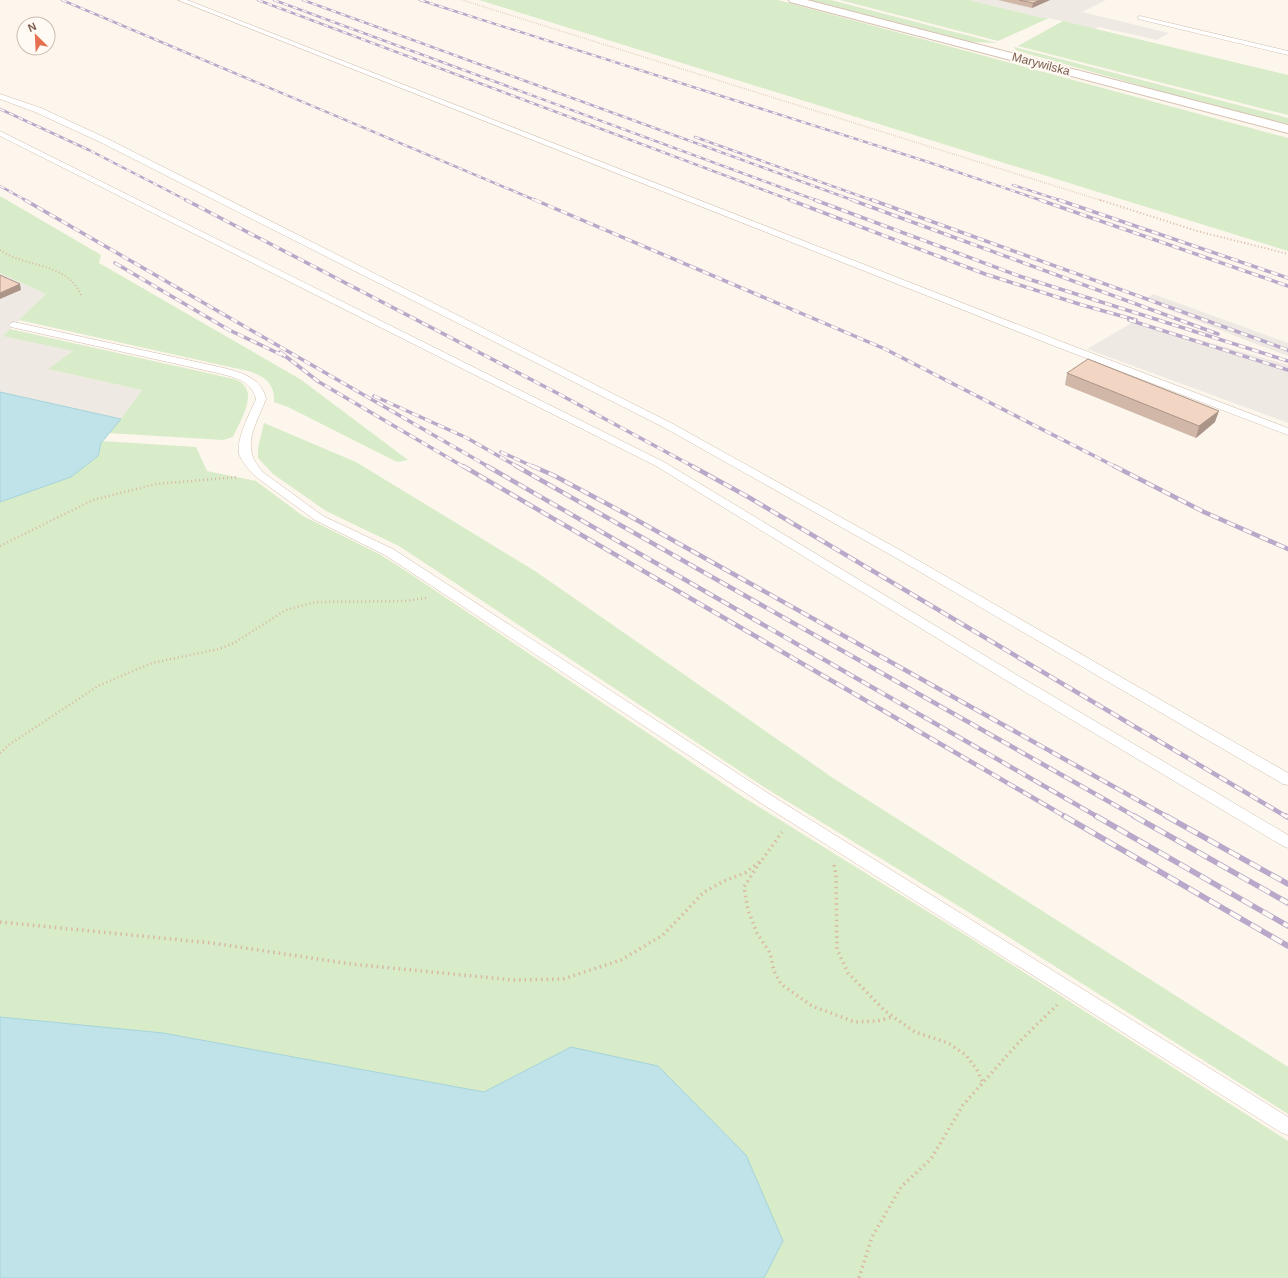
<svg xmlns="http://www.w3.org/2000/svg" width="1288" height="1278" font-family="Arial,sans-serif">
<rect width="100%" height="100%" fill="#fdf6ec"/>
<g fill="#efe9e4">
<polygon points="969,0 1106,0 1082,12 1169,33 1157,40 1099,27 1095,29 1049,18 1043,18"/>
<polygon points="0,273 46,294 4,335 74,351 48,369 142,390 121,419 0,392"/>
<polygon points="1153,294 1288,343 1288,356 1248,341 1144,300"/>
<polygon points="1135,321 1288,365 1288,423 1087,349"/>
</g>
<g fill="#d8ecc9">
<polygon points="479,0 778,0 1288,138 1288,251"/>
<polygon points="810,0 831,0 997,43 972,42"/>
<polygon points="840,0 969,0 1043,18 1049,18 998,41"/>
<polygon points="1063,21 1288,75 1288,115 1018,46"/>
<polygon points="1014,47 1288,118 1288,124 1167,93 1025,53 1016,50"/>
<path d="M0,196l101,59 -2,8 201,116 108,81 -11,2 -109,-55 -14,-5c1,-19 -10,-26 -26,-31l-229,-51 27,-26 -46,-21z"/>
<path d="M10,329l224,50c28,10 7,39 -1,58l-10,3 -115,-7 13,-14 21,-29 -94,-21 25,-18 -70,-15z"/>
<polygon points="264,423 356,462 535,571 833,778 1288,1067 1288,1114 996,929 764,787 399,546 326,511 273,474 258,458 258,448"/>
<polygon points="102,441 196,447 207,471 256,481 303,516 381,555 409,573 743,797 967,936 1288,1141 1288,1278 764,1278 783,1241 571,1047 484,1092 163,1033 0,1017 0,502 71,477 98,456"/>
</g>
<g fill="#bfe3e8" stroke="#a5d3da">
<polygon points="0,392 121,419 101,443 98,456 71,477 0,502"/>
<polygon points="0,1017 163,1033 484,1092 571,1047 658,1066 746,1155 783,1241 764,1278 0,1278"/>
</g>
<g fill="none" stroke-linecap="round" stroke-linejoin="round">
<defs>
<g id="lane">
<polygon points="178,0 187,0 1065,343 1288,428 1288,435 1057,347"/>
<polygon points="1140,16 1288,51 1288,55 1138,19 1138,17"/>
<polygon points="0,94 41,108 106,138 673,424 907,554 1288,773 1288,785 1283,784 898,559 665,428 100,142 35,112 0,99"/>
<polygon points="0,131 664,462 1017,675 1288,835 1288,848 1283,846 1007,681 656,466 0,136"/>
<path d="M14,322l210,46c19,5 37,10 42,31 -11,28 -27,49 -2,74l59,43 70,33 384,250 511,318v18l-6,-2 -515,-326 -382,-252 -70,-35 -59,-43c-6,-6 -14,-15 -17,-23 -3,-15 11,-41 17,-55 -4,-17 -19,-21 -34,-25l-211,-47 -2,-2 2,-2z"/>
</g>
<polygon id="secondary" points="789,0 807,0 1288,125 1288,133 790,2"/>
</defs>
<use href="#lane" stroke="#d1beb0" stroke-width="1"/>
<use href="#secondary" stroke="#d6c0b0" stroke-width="2"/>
<polyline stroke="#d9b8a5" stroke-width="1.5" stroke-dasharray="0.5 1.5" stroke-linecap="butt" points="462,0 1103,201"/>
<g stroke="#d9b8a5" stroke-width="2" stroke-dasharray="1 2.5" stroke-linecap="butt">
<polyline points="1100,200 1197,231 1288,254"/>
<path d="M0,250c26,18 67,12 81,45"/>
</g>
<g stroke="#d9b8a5" stroke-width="2.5" stroke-dasharray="1 3" stroke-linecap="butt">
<polyline points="0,546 93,500 156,484 238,477"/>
<polyline points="0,753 10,744 98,686 152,663 219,649 234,643 286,610 315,602 405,601 426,598"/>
</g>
<g stroke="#d9b8a5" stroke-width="3.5" stroke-dasharray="1.5 4" stroke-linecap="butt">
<polyline points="760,862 744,887 748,910 757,933 770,953 774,971 781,984 812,1006 855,1022 877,1021 893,1017"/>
<polyline points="834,865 836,875 837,949 848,973 885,1011 915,1032 948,1043 966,1055 977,1070 983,1083"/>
<polyline points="0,922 212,943 351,964 513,980 563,979 621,960 663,935 704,892 724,881 745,873 762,860 782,832"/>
<polyline points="859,1278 872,1237 901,1187 931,1159 963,1105 1020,1041 1057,1005"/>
</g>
<use href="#lane" fill="#fff" fill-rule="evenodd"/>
<use href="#secondary" fill="#fff" fill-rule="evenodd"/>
<defs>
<g id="rail-far3">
<polyline points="62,0 537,201"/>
<polyline points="258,0 793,201"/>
<polyline points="274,0 818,201"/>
<polyline points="303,0 855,201"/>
<polyline points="420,0 925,161 1043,201"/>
<polyline points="0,109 89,150 188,201"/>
<polyline points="695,137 874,201"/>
<polyline points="1013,185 1062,201"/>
<polyline points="0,186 27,201"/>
</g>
<g id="rail-far2">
<polyline points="25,200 489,467"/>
<polyline points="186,200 557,393 694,467"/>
<polyline points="535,200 885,349 1116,467"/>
<polyline points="790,200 985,274 1082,305 1136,320"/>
<polyline points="815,200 1022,277 1288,361"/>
<polyline points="852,200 1218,334"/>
<polyline points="872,200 1288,350"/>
<polyline points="1040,200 1288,286"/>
<polyline points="1059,200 1288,278"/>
<polyline points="115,263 229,330"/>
<polyline points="1129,320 1288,370"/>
<polyline points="225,328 284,356"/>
<polyline points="280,352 319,382 464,467"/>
<polyline points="374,396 467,438 518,467"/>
<polyline points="501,452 534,467"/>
</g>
<g id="rail-far1">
<polyline points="463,466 1066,817"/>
<polyline points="487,466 1098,817"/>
<polyline points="516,466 1136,817"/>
<polyline points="532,466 553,475 626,514 1168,817"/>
<polyline points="692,466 750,498 1287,817"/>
<polyline points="1114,466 1204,512 1288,549"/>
</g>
<g id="rail">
<polyline points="1064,816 1288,946"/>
<polyline points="1096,816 1288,926"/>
<polyline points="1134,816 1288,903"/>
<polyline points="1166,816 1288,884"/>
<polyline points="1286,816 1288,817"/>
</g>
</defs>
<use href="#rail-far3" stroke="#b9a8c9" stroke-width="2.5"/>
<use href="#rail-far2" stroke="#b9a8c9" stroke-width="3.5"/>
<use href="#rail-far1" stroke="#b9a8c9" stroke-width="4.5"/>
<use href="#rail" stroke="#b9a8c9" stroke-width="5.5"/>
<use href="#rail-far3" stroke="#fffaf3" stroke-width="1.5" stroke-dasharray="5" stroke-linecap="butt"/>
<use href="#rail-far2" stroke="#fffaf3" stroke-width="2.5" stroke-dasharray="7" stroke-linecap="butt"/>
<use href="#rail-far1" stroke="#fffaf3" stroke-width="3" stroke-dasharray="9" stroke-linecap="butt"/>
<use href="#rail" stroke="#fffaf3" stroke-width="4" stroke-dasharray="12" stroke-linecap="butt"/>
</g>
<g fill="#d1b7a8">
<polygon points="998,0 1050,0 1032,8"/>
<polygon points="1067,373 1215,422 1196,438 1065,385"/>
</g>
<g fill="#aa9588">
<polygon points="1040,0 1050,0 1032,8 1033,3"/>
<polygon points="20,284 21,290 0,299 0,293"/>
<polygon points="1219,411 1215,422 1196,438 1199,426"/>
</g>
<g fill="#f3d5c3" stroke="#aa9588">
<polygon points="1019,0 1040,0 1033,3"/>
<polygon points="0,275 20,284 0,293"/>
<polygon points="1088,359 1219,411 1199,426 1067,373"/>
</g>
<g text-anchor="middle" stroke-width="4" stroke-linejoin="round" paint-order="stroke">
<g font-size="12" fill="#7a5c4d" stroke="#fffaf3">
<text transform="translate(1041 64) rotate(15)" y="4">Marywilska</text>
</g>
</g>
<g transform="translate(36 36) rotate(336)"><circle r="19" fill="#fffaf3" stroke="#cabbb1"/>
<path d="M0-3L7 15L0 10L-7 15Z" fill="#e76f51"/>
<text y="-6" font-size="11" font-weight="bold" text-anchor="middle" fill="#7a5c4d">N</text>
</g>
</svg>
